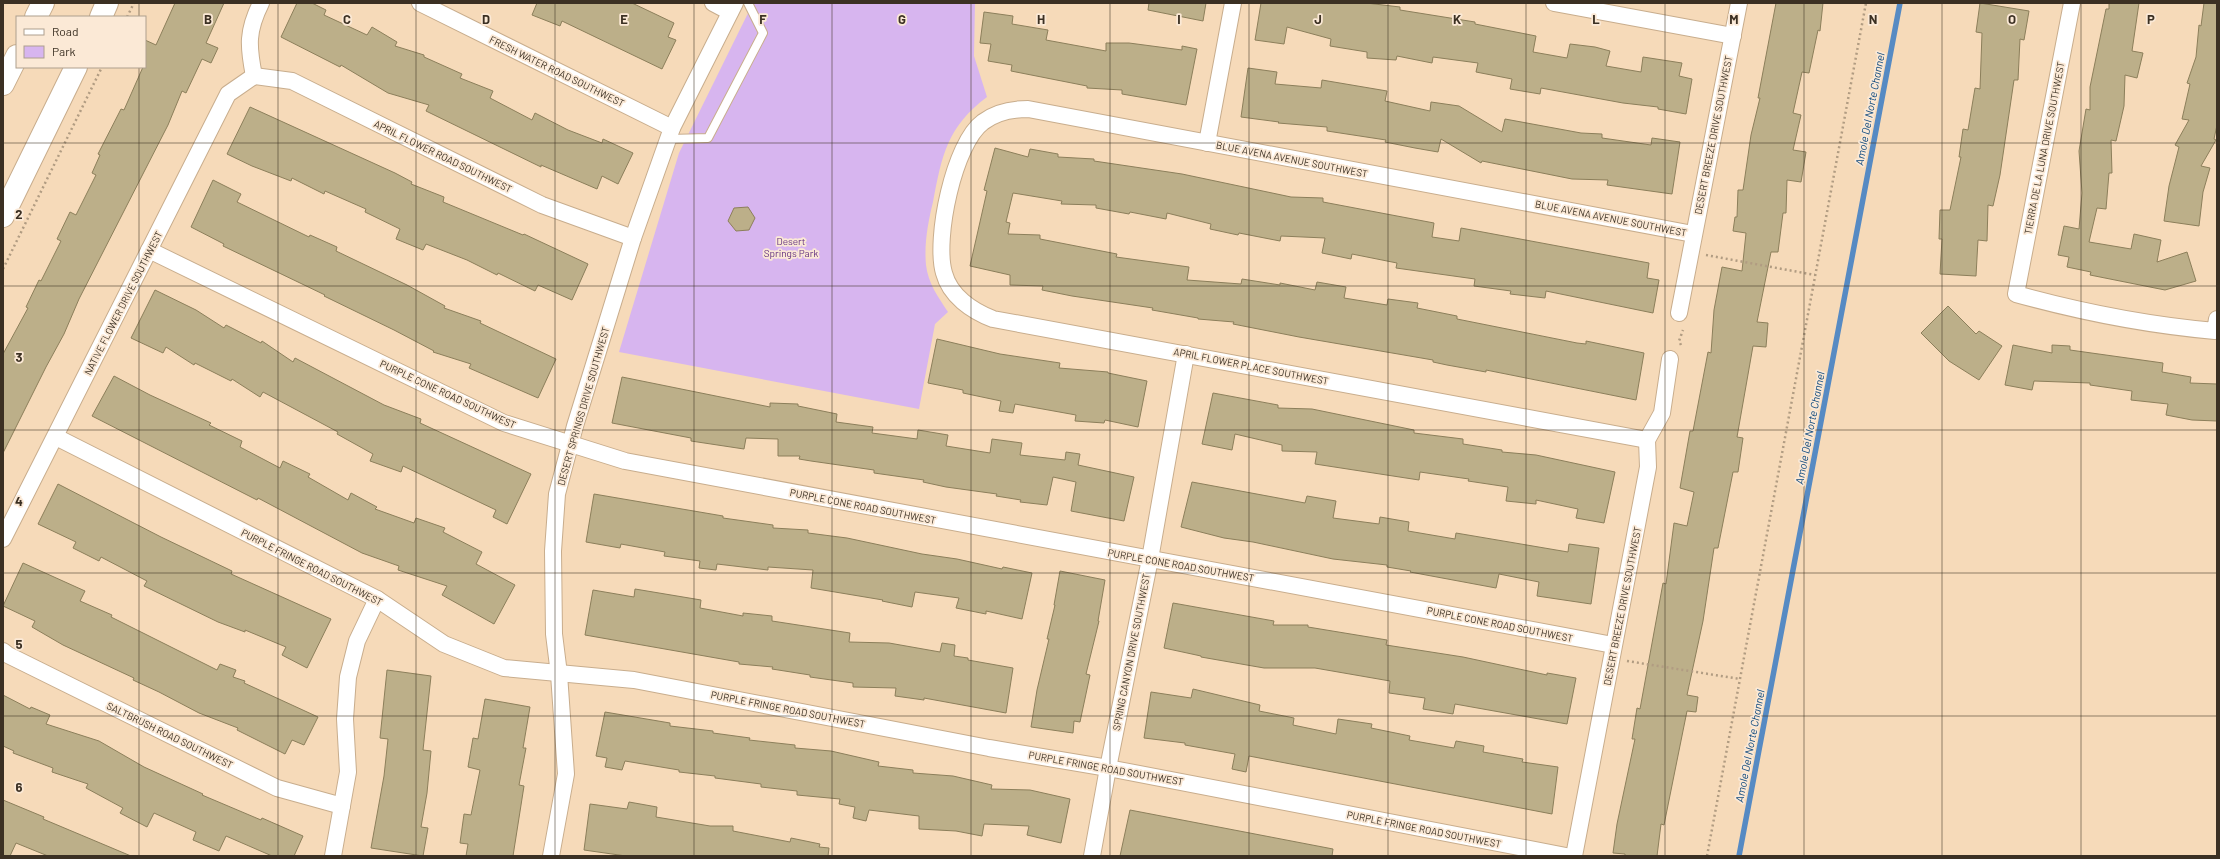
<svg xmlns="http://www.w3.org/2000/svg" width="2220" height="859" font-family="Barlow,sans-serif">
<rect width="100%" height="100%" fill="#f6dab9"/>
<path fill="#d7b5ef" d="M753,3h222l-1,53 13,41c-40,30 -45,58 -54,105 -5,20 -9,42 -7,63 2,18 12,32 22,47l-13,12 -16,85 -300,-57 60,-199z"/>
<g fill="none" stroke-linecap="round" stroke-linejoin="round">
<polyline stroke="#568ac3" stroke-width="5.5" points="1739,856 1900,3"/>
</g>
<g fill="#bcaf89" stroke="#8c7f5b">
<polygon points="175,3 224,3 206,43 218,48 211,63 202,59 186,93 182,91 168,125 79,299 64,334 46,367 3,453 3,354 28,308 26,307 39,280 41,281 61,241 57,239 70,212 76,215 96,175 92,173 100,155 98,154 121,109 124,110 143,67 145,67 145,40 156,45"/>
<polygon points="297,3 312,3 326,10 324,15 367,35 372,27 397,42 395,46 424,55 424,57 462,74 460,78 493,91 490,98 532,120 535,113 568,130 602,143 603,139 633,153 618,184 602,176 597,189 541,165 541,167 426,111 429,105 388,93 341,65 340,67 281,37"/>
<polygon points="537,3 632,3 674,23 668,37 676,40 662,69 562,21 560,26 532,15"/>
<polygon points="1149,3 1206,3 1203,21 1148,10"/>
<polygon points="1261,3 1366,3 1400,7 1400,10 1475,22 1475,24 1536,36 1533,52 1567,58 1570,44 1595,47 1610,51 1606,66 1641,72 1643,57 1682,63 1679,76 1692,79 1686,114 1658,109 1658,107 1623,103 1541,88 1540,94 1510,89 1512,79 1476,72 1478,63 1433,57 1432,63 1397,56 1396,60 1367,58 1367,52 1330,46 1331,39 1287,27 1284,44 1255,40"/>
<polygon points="1776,3 1823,3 1820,31 1818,30 1809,73 1802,72 1793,113 1801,115 1793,150 1806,152 1801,182 1787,180 1786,213 1783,213 1778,252 1771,252 1757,322 1768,323 1766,347 1753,346 1737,437 1743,438 1738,472 1733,472 1718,548 1714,548 1703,621 1687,695 1698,697 1696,712 1687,711 1664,825 1661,824 1657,856 1625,856 1625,854 1613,853 1617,824 1635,739 1632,739 1637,708 1640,709 1663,583 1666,584 1674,523 1687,526 1694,492 1680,488 1690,431 1693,431 1708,352 1711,353 1714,310 1722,267 1742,271 1746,233 1733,231 1735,217 1737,217 1738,190 1743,190 1751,135 1760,98 1758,98"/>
<polygon points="1980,3 2029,11 2024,40 2020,39 2018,80 2014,80 2000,175 1993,206 1988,205 1987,241 1978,240 1976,276 1940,274 1942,239 1939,239 1940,210 1950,210 1961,157 1959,157 1963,129 1968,130 1975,88 1980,89 1982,33 1976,32"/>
<polygon points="2109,3 2139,3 2132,51 2143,53 2137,78 2125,75 2124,106 2116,141 2111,140 2112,173 2109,173 2106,209 2097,208 2089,242 2131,249 2134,234 2161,240 2157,262 2187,252 2196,281 2165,290 2090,275 2091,272 2067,267 2069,257 2058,255 2064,226 2079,229 2082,193 2079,151 2086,109 2090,110 2090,87 2106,9 2109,9"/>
<polygon points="2204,3 2217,3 2217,125 2214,139 2216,140 2201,166 2210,168 2203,192 2199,226 2164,221 2169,186 2179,147 2175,145 2189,120 2182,119 2190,84 2187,83 2196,57 2199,25 2201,26"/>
<polygon points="984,12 1013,16 1012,24 1048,30 1046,40 1106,51 1106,43 1129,43 1182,50 1182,46 1197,49 1186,105 1122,94 1122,90 1087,88 1087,86 1011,71 1012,65 988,61 991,44 980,43"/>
<polygon points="1248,68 1277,72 1275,84 1321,88 1322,80 1387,91 1385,101 1430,111 1431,102 1459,106 1502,132 1505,119 1581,133 1602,134 1602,138 1651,145 1652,138 1680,142 1672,194 1607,185 1608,180 1572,179 1482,161 1481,163 1441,139 1438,152 1415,148 1385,142 1386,140 1327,131 1327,127 1278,123 1279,122 1241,117"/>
<polygon points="250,107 395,173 412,182 411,184 444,197 443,202 523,235 524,234 588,264 572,300 538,285 535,291 498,273 497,275 467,260 426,244 423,250 396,239 400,229 365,212 366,209 325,191 324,194 292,178 291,181 252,166 227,154"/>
<polygon points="995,148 1028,157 1030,149 1058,154 1058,157 1094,159 1094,161 1182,174 1291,197 1323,198 1323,202 1434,223 1432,237 1459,241 1461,228 1649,263 1647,278 1659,280 1653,313 1546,291 1545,298 1510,294 1511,291 1474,286 1475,279 1396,268 1397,263 1352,254 1351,259 1322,253 1325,238 1281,236 1280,241 1239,233 1238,235 1210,229 1211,224 1167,213 1166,219 1130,212 1129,214 1096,208 1096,205 1061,204 1062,201 1013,193 1006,222 1010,223 1008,234 1040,235 1040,239 1117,254 1116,257 1189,267 1187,280 1241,284 1242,279 1280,285 1280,283 1315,290 1317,282 1346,287 1344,298 1387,305 1388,299 1418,303 1417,308 1457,316 1457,319 1577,343 1586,344 1586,341 1644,353 1636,400 1486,370 1486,372 1447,365 1433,362 1433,360 1299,337 1233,324 1234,322 1198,319 1198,318 1152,310 1153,308 1072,296 1042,290 1043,286 1010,285 1010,275 970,266 987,191 984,190"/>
<polygon points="213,180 241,194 237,202 309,237 310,235 337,247 336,251 407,285 445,306 444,308 481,321 480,323 556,359 538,398 469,368 471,364 433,352 434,351 394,330 324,296 325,295 223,246 224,244 191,227"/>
<polygon points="748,207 755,218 749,230 736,231 728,221 734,208"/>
<polygon points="155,290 196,310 224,328 226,325 261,343 262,341 293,362 295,358 384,405 421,419 420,423 531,474 507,524 493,517 496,510 439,483 403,466 401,472 370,461 373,454 337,434 338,432 263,392 260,397 232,379 231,381 195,363 194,365 166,347 163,353 131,338"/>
<polygon points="1948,306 1976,334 1979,331 2002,346 1979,380 1949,361 1921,333"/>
<polygon points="937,339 1000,354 1060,363 1059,368 1108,372 1108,373 1147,381 1138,427 1105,420 1104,423 1075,421 1076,415 1015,404 1013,413 999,411 1001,401 963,393 963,390 928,383"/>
<polygon points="2013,345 2052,353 2052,345 2070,346 2070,350 2163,363 2162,372 2191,377 2190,383 2217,384 2217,421 2192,420 2166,415 2168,404 2131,400 2132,391 2090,385 2090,383 2034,381 2032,390 2005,385"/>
<polygon points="114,376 150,395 211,423 209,425 242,441 240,447 280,468 283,461 310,474 308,477 348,500 351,493 377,507 375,509 414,523 416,518 445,528 443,532 482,552 476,564 515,585 494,624 442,595 447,586 398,570 399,566 362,553 258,498 257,500 92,416"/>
<polygon points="622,377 770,407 770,403 798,404 798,406 837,414 836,422 873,427 872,433 917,439 918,430 948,435 946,446 990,453 992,439 1022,443 1020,455 1065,460 1066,452 1080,454 1078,465 1134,477 1124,521 1071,511 1076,482 1053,477 1047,505 1020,502 1021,500 996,496 997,494 946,487 923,482 924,480 874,473 874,470 811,461 799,459 800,456 778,456 778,439 746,438 744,449 691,441 691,438 612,423"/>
<polygon points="1213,393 1278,405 1278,408 1312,409 1414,430 1414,433 1463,439 1463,444 1502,450 1502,452 1536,455 1615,472 1604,523 1576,518 1578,509 1536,500 1536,504 1506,501 1508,487 1468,481 1469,479 1420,472 1419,480 1315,464 1317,452 1282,451 1282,445 1235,434 1232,450 1202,444"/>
<polygon points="1192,482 1305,503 1307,496 1336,501 1333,518 1379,524 1380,517 1409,522 1408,531 1455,539 1456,533 1568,552 1569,544 1599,548 1591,604 1537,596 1539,582 1499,574 1496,588 1410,572 1411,571 1387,567 1387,565 1333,559 1253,542 1224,538 1181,527"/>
<polygon points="58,484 161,537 232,571 231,574 331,619 307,668 282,655 286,647 245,630 245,632 218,622 144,586 147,581 101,557 99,561 73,548 76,542 38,524"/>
<polygon points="594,494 723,516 723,518 773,525 773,528 808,530 808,533 847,538 922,554 957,559 1002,569 1003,567 1032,573 1022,619 986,611 986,614 956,608 959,598 915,592 912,607 882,601 883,600 811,588 813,570 768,567 768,570 717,564 716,570 699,568 700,561 664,556 665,552 621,544 620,548 586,542"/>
<polygon points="23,563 85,591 80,601 112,615 111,617 217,670 220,664 236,670 233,677 245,681 244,683 318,717 304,745 292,740 285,754 237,730 238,728 199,713 159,692 133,680 134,678 63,645 32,627 35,621 3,606"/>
<polygon points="1060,571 1105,580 1098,621 1099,621 1086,674 1090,675 1080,722 1074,721 1073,733 1031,727 1037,690 1049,639 1047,639 1055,605 1054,605"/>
<polygon points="635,589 701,600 700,608 743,616 743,613 772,616 772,621 850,633 849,642 889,643 940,652 942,643 955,645 954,656 968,658 968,660 1013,668 1006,713 924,698 924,700 895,696 896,688 853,687 853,683 810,677 810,675 772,669 773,667 739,664 739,662 585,635 593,590 634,597"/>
<polygon points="1173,603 1274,621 1273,625 1308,625 1308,627 1387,640 1386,645 1463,657 1547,675 1547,673 1576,678 1567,724 1455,704 1453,714 1423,709 1425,698 1389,693 1390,681 1315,668 1264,668 1201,657 1201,656 1164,648"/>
<polygon points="387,670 431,676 423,750 431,751 427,793 421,827 428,828 423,856 371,848 384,776 388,739 380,738"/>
<polygon points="1193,689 1260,705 1259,711 1294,718 1293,725 1336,734 1338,719 1372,724 1371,728 1410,736 1409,740 1454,748 1456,741 1484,746 1483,752 1523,759 1522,762 1558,767 1552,814 1249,756 1246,772 1232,769 1235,754 1185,745 1185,743 1144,738 1151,692 1191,698"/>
<polygon points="3,695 30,709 31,707 50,715 46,724 99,741 144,767 203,794 202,795 261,820 262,818 303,836 294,856 272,856 226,836 219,851 193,840 196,832 154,813 147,827 120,813 123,808 86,788 88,784 52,772 53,768 13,753 14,751 3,746"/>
<polygon points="485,699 530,707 523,748 526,748 519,785 524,786 513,856 466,856 468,844 460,843 464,814 471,815 480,770 468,767 473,738 478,739"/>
<polygon points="605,712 670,723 670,726 713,731 713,733 750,738 749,740 795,745 795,748 831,751 879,762 878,766 913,770 913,773 953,776 992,785 991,789 1030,790 1070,799 1061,843 1027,835 1029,826 984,824 982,836 956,831 919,829 919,816 869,810 866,821 853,818 855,807 839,804 840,799 797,795 797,791 761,787 761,784 715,778 715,776 679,772 679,770 625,761 622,770 605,767 607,758 596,756"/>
<polygon points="3,800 44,817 43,819 131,856 48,856 16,843 10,856 3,856"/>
<polygon points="629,802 657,807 656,817 710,826 733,826 733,831 790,842 791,838 820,844 819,847 829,848 828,856 626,856 584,850 590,804 627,809"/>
<polygon points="1130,810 1333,849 1332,856 1120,856"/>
</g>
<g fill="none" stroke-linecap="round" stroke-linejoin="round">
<defs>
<polyline id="lane" points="669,139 708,138 763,33 748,3"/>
<g id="street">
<polyline points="420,3 672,128"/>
<polyline points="713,3 730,12"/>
<polyline points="1554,3 1733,36"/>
<path d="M2072,3l-56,291c65,18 131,31 199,37l2,-12"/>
<polyline points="254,76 292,81 542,205 633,238"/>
<path d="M254,76c-6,-30 -7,-45 7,-73"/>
<polyline points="1207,143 1233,3"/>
<polyline points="149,250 504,423 625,461 1613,645"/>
<polyline points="1679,313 1739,3"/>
<polyline points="56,437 377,599 444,644 504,668 634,680 989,748 1108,768 1566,856"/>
<path d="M1647,440l-654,-121c-21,-8 -43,-23 -49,-46 -10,-34 10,-130 39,-151 13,-10 30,-13 45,-13l665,125"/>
<polyline points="3,539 228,94 254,76"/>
<polyline points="3,651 8,655 277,788 342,806"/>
<polyline points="333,856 348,772 345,719 348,677 357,641 377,599"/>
<polyline points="551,856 566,774 559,674 554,634 553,551 557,494 575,426 633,238 672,128 735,3"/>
<polyline points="1092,856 1108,768 1150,559 1186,354"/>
<polyline points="1574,856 1648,467 1647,440 1662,413 1670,359"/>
</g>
<g id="secondary">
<polyline points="36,17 43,3"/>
<polyline points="101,17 107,3"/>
<polyline points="3,84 17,56"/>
<polyline points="3,216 76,67"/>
</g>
</defs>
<use href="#lane" stroke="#c8ad8d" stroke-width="10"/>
<use href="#street" stroke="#c8ad8d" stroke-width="18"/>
<use href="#secondary" stroke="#c8ad8d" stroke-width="24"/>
<g stroke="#b19c82" stroke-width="2.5" stroke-dasharray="2 3" stroke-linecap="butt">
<polyline points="127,17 134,3"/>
<polyline points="1706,255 1815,275"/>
<polyline points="3,269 102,67"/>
<polyline points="1681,345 1679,341 1683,330"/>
<polyline points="1627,661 1740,679"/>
<polyline points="1707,856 1866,3"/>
</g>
<use href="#lane" stroke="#fff" stroke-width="8"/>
<use href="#street" stroke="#fff" stroke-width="16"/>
<use href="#secondary" stroke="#fff" stroke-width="22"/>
</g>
<path fill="none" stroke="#3b3023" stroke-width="1" stroke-opacity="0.55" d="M139,3v14M278,3v853M416,3v853M555,3v853M694,3v853M832,3v853M971,3v853M1110,3v853M1249,3v853M1388,3v853M1526,3v853M1665,3v853M1804,3v853M1942,3v853M2081,3v853M139,67v789M3,143h2214M3,286h2214M3,430h2214M3,573h2214M3,716h2214"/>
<g text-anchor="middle" stroke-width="3.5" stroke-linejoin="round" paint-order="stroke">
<g font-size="10" fill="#3b3023" stroke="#fbe9d6">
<text transform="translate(557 71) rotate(26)" y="4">FRESH WATER ROAD SOUTHWEST</text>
<text transform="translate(1713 135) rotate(-79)" y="4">DESERT BREEZE DRIVE SOUTHWEST</text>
<text transform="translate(2044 148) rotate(-79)" y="4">TIERRA DE LA LUNA DRIVE SOUTHWEST</text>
<text transform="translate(443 156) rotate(26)" y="4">APRIL FLOWER ROAD SOUTHWEST</text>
<text transform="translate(1292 159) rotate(11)" y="4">BLUE AVENA AVENUE SOUTHWEST</text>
<text transform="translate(1611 218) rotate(11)" y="4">BLUE AVENA AVENUE SOUTHWEST</text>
<text transform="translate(123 303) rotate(-63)" y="4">NATIVE FLOWER DRIVE SOUTHWEST</text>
<text transform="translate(1251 366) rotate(11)" y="4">APRIL FLOWER PLACE SOUTHWEST</text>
<text transform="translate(448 394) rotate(25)" y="4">PURPLE CONE ROAD SOUTHWEST</text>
<text transform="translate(583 406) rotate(-74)" y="4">DESERT SPRINGS DRIVE SOUTHWEST</text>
<text transform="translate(863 506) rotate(11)" y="4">PURPLE CONE ROAD SOUTHWEST</text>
<text transform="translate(1181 565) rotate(10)" y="4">PURPLE CONE ROAD SOUTHWEST</text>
<text transform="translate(312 567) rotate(27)" y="4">PURPLE FRINGE ROAD SOUTHWEST</text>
<text transform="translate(1622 606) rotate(-79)" y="4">DESERT BREEZE DRIVE SOUTHWEST</text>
<text transform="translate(1500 624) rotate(11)" y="4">PURPLE CONE ROAD SOUTHWEST</text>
<text transform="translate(1131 652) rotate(-79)" y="4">SPRING CANYON DRIVE SOUTHWEST</text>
<text transform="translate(788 709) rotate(11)" y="4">PURPLE FRINGE ROAD SOUTHWEST</text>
<text transform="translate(170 735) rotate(26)" y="4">SALTBRUSH ROAD SOUTHWEST</text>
<text transform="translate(1106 768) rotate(10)" y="4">PURPLE FRINGE ROAD SOUTHWEST</text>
<text transform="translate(1424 829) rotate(11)" y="4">PURPLE FRINGE ROAD SOUTHWEST</text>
</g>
<g font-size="10" fill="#643280" stroke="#fbe9d6">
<text x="791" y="245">Desert<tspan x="791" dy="12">Springs Park</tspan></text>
</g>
<g font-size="11" font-style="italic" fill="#0c477c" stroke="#fbe9d6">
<text transform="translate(1870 109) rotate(-79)" y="4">Amole Del Norte Channel</text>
<text transform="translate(1810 428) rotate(-79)" y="4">Amole Del Norte Channel</text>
<text transform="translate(1750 746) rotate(-79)" y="4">Amole Del Norte Channel</text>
</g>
</g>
<g font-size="13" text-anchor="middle" font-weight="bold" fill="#3b3023" stroke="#fbe9d6" stroke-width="3.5" stroke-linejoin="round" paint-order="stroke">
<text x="208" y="24">B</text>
<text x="347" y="24">C</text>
<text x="486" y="24">D</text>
<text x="624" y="24">E</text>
<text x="763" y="24">F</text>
<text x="902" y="24">G</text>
<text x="1041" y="24">H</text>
<text x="1179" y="24">I</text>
<text x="1318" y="24">J</text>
<text x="1457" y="24">K</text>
<text x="1596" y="24">L</text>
<text x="1734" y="24">M</text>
<text x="1873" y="24">N</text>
<text x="2012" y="24">O</text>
<text x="2151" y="24">P</text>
<text x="19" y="219">2</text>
<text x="19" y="362">3</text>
<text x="19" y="506">4</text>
<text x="19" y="649">5</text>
<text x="19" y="792">6</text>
</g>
<rect width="2220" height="859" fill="none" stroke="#3b3023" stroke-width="8"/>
<rect x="16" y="16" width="130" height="52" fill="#fbe9d6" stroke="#ae9f8e"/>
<rect x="24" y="29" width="20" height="6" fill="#ffffff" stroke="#ae9f8e"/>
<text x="52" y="36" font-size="12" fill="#3b3023">Road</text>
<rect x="24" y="46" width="20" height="12" fill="#d7b5ef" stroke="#ae9f8e"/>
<text x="52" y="56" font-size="12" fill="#3b3023">Park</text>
</svg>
